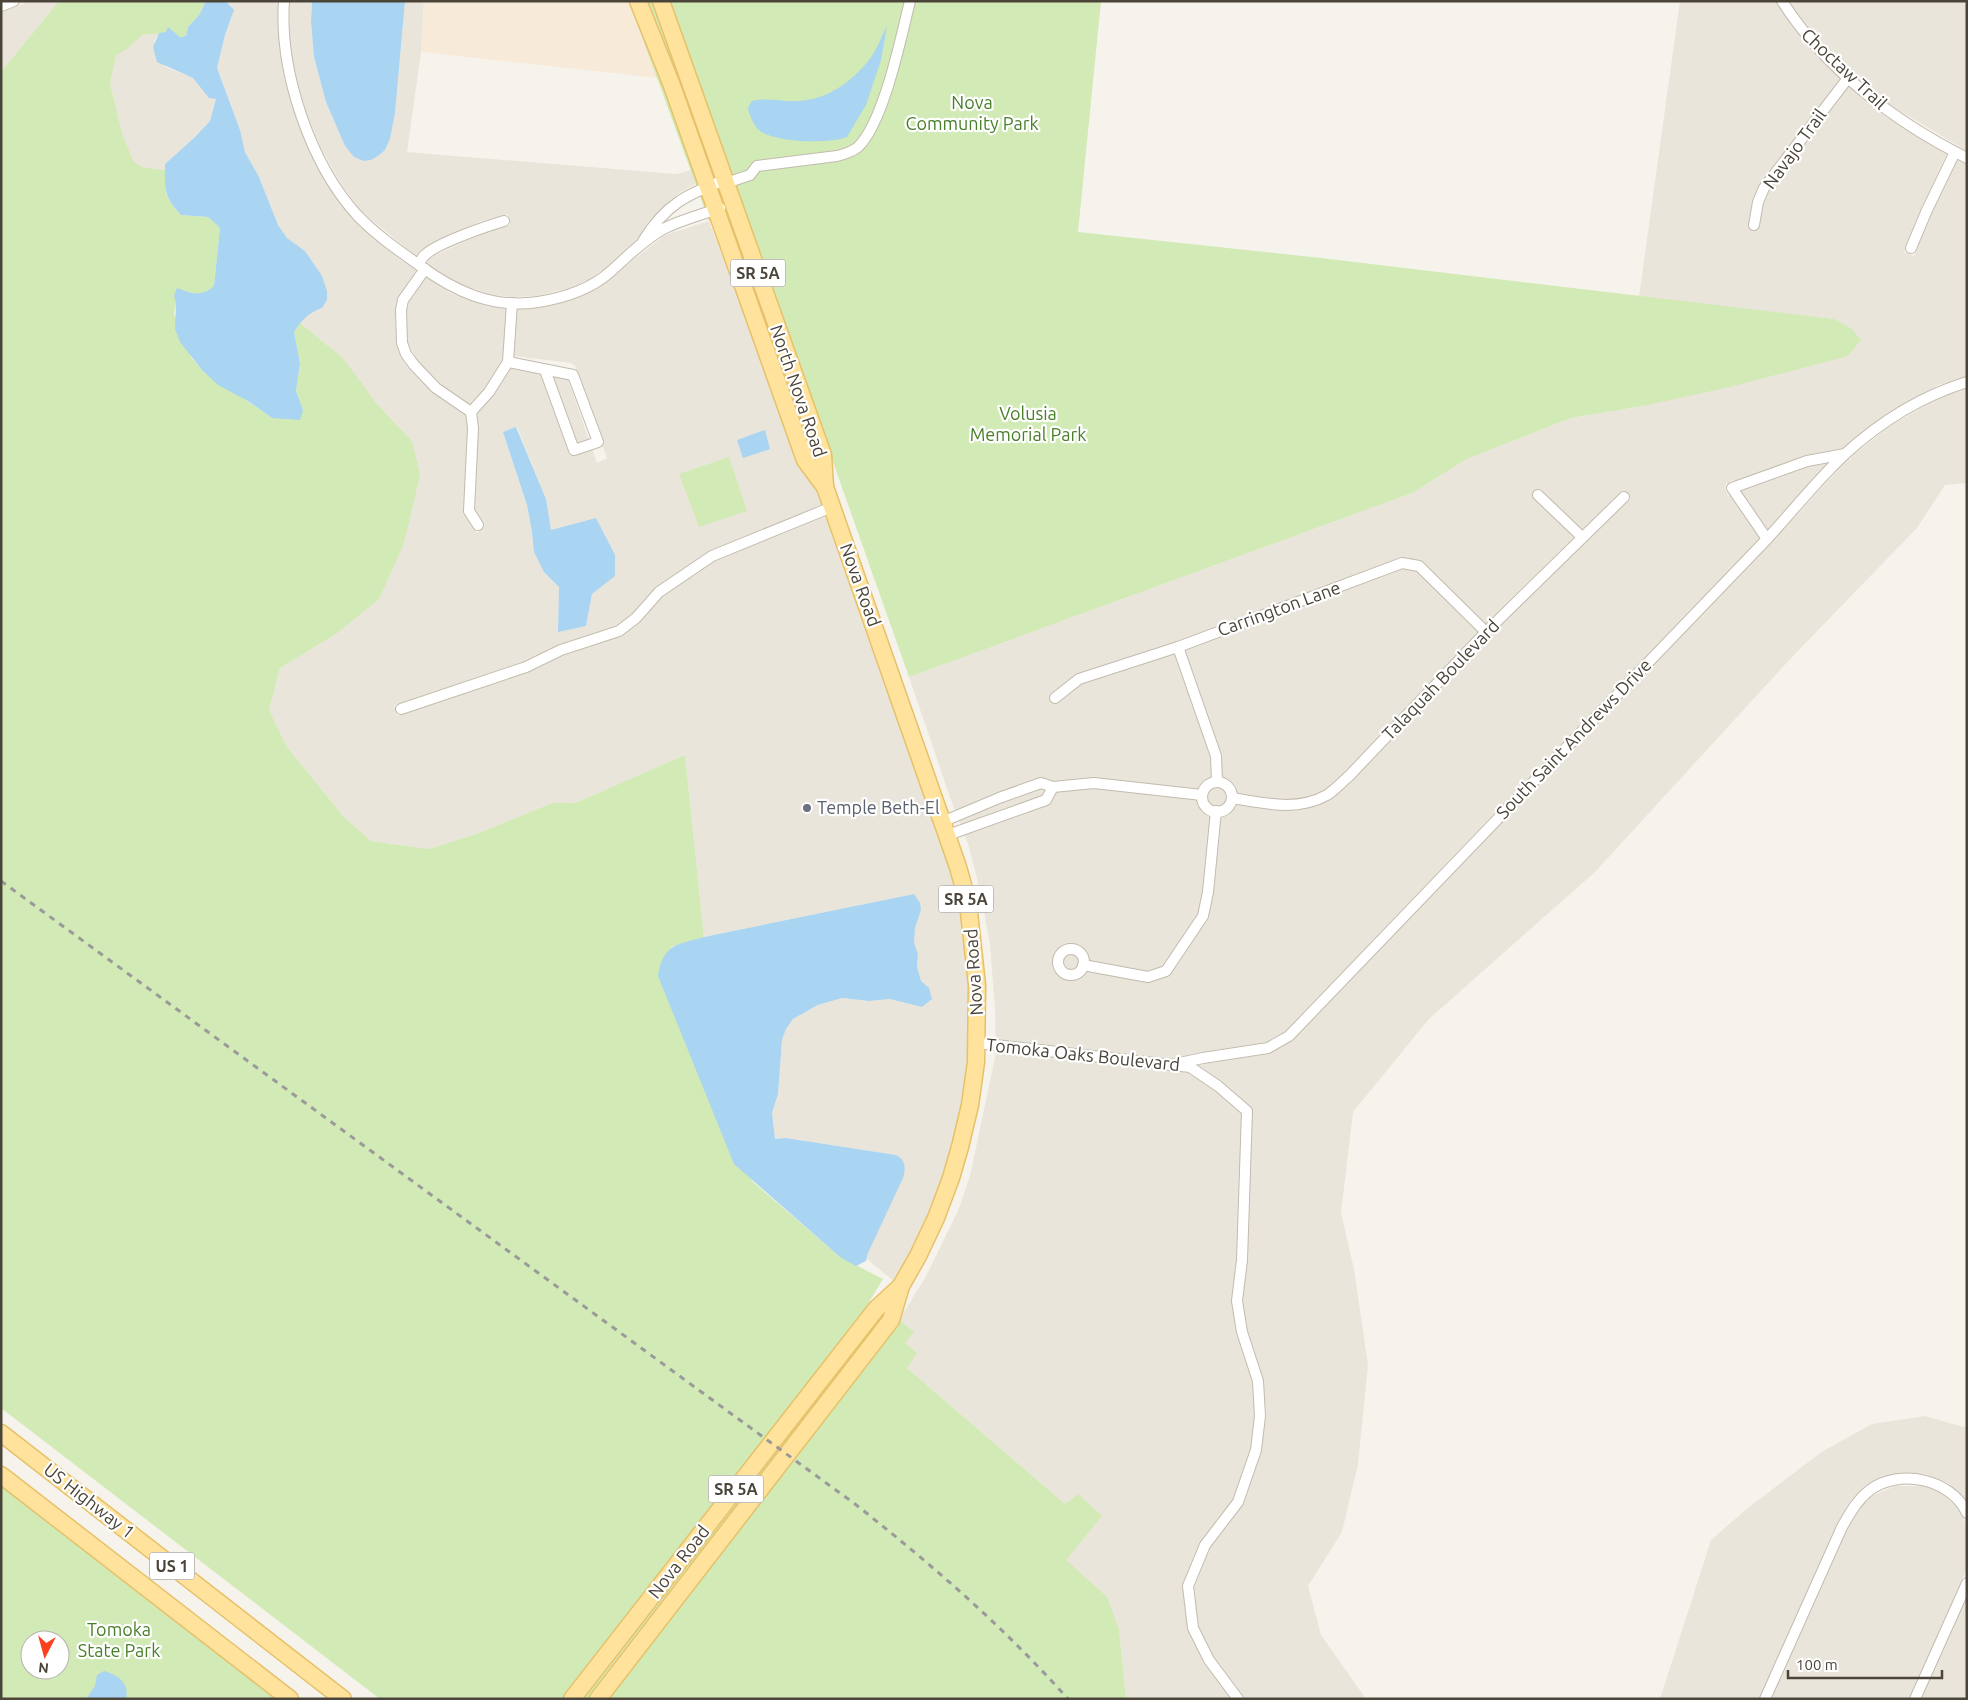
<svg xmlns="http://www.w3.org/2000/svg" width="1968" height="1700" font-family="Ubuntu,sans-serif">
<rect width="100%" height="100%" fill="#f6f3ec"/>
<g fill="#eae5da" fill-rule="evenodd">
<polygon points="25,1 59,1 1,72 1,12 24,4"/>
<path d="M226,1h53l1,46 6,34 10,35 16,37 22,40 21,27 42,37 20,14 -19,27 -3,12 2,34 4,13 9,13 23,23 33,23 2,13 -4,82 13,22 8,-7 -11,-17 4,-80 -2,-15 17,-18 18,-28 55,6 31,89 10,-5 -32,-92 -4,-3 -57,-7 3,-47 20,-1 19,-4 38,-14 71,-55 44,-14 91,242 13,18 8,24 -111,46 -54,36 -23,27 -16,11 -57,19 -36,17 -130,44 3,11 130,-43 36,-17 57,-20 19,-14 23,-26 52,-35 111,-45 61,174 5,-1 62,180 15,74 3,118 -16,84 -24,70 -35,68 -29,-24 1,-6 36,-79 1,-4 -9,-15 -109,-17 -12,1 -3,-26 6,-19 4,-54 4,-11 7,-10 26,-14 23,-7 27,3 21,-2 32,8 7,-19 -8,-7 -4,-14 1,-13 -5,-11 2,-15 6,-18 -7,-16 -210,43 -19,-182 -110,48h-23l-73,30 -50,16 -58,-8 -28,-25 -56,-69 -18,-37 11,-42 56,-34 76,-193 -36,-38 -50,-59 -26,-21 12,-12 10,-3 -17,-57 -18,-13 -9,-13 -19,-48 -14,-25 -5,-22 -23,-62 8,-33 7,-18 -1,-12zM517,427l29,72 5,31 64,45 -23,19 -6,32 -28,5 1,-44 -15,-15 -10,-20 -2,-20 -5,-27 -24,-73z"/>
<polygon points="289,1 312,1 311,22 314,57 326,102 345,146 364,161 371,160 378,156 385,150 390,139 395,113 405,1 424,1 421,52 407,152 676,174 691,170 695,184 679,193 661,209 648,222 638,240 606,268 590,279 570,288 536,296 512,297 493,295 456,283 428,265 426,263 428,259 484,232 510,225 508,214 481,221 436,242 422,250 417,257 361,211 342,185 321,148 306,111 296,78 290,46"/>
<polygon points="1680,1 1776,1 1793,28 1840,78 1883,115 1947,154 1922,207 1904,252 1914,256 1931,212 1957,159 1967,164 1967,376 1938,385 1885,415 1843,448 1806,455 1734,481 1733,480 1726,484 1725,488 1728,496 1730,495 1760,538 1286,1031 1266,1042 1203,1052 1177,1071 1188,1073 1215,1091 1242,1114 1237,1260 1232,1302 1237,1334 1253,1383 1255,1416 1251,1449 1234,1499 1201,1542 1183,1587 1188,1629 1204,1663 1231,1699 1126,1699 1119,1629 1066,1560 1065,1504 907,1368 905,1343 899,1320 925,1278 958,1211 970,1176 996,1053 995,1008 990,945 981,894 969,847 950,797 909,677 1412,493 1467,459 1571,418 1643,406 1834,319 1639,297"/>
<polygon points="1789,1 1967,1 1967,151 1888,104 1851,73 1801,20"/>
<polygon points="159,33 154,41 165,67 193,78 216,98 210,121 194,138 165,164 165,170 140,167 132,161 122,133 110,83 115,55 142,35"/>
<polygon points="426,277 452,294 490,307 507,308 503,360 485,388 470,404 439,383 418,361 407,342 406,311 408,302"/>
<polygon points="1967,388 1967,483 1945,485 1917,528 1792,657 1595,872 1429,1019 1353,1112 1341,1213 1354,1269 1368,1365 1358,1464 1342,1532 1308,1586 1321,1635 1366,1699 1245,1699 1213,1657 1198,1626 1194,1587 1209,1549 1243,1504 1261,1452 1266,1415 1263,1379 1247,1330 1242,1301 1247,1261 1252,1111 1250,1106 1221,1081 1197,1065 1268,1054 1292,1040 1774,540 1847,460 1851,459 1851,457 1890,426 1942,396"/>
<polygon points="1830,463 1768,530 1741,491 1808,466"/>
<polygon points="1925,1416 1967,1428 1967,1501 1948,1483 1925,1474 1893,1474 1868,1485 1849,1503 1837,1524 1759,1699 1660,1699 1711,1540 1749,1507 1823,1451 1872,1424"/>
<polygon points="1895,1486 1924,1486 1942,1493 1959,1509 1967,1526 1967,1568 1909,1699 1771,1699 1847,1530 1857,1510 1874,1495"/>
<polygon points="1967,1596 1967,1699 1921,1699"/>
</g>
<polygon fill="#f7ead8" points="424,1 629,1 658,78 421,52"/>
<g fill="#d2eab5" fill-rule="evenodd">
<path d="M59,1h147l-7,14 -11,12 -2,9 -6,1 -8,-5 -30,3 -15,14 -11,6 -6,28 12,50 11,28 8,6 24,3c0,23 0,27 16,45l27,2 12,11 -6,58c-9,7 -14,10 -25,6l-13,11 -2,11 17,43 11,13 70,48 31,-8 -7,-19 4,-28 -6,-31 6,-9 43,35 33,45 36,38 8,34 -16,68 -25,56 -43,35 -56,34 -11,42 18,37 56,69 28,25 58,8 50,-16 73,-30h23l110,-48 19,182 -33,10 81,234 88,76 43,22 -36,59 -282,361h-185l-379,-291v-1336z"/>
<polygon points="629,1 1101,1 1078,232 1321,258 1834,319 1852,329 1861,340 1848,356 1730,387 1643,406 1571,418 1467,459 1412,493 909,677 744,210 709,221"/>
<polygon points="729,457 747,511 699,527 679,474"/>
<polygon points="884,1309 888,1312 591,1699 579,1699"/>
<polygon points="899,1320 914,1332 905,1343 917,1353 907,1368 1065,1504 1078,1494 1102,1516 1066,1560 1107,1597 1119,1629 1126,1699 605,1699"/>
<path d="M1,1476l288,223h-288zM30,1640h30v30h-30z"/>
</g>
<g fill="#a9d4f2">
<path d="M206,1h20l8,9 -9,25 -8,33 23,62 5,22 14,25 19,48 9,13 18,13 17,25 5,15v9l-5,8c-13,4 -21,13 -28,24l6,31 -4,28 7,19 -3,10 -28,-2 -24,-17 -30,-16 -16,-15 -22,-28 -5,-13 1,-26 -2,-7 3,-8c16,6 24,9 37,-2l6,-58 -12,-11 -27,-2c-18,-20 -16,-26 -16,-51l29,-26 16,-17 6,-22 -7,-1 -16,-20 -36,-16 -4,-15 6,-14 7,-1 2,-5 12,10 6,-1 2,-9 11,-12z"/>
<polygon points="312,1 405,1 395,113 390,139 385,150 378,156 371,160 364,161 354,157 345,146 326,102 314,57 311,22"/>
<path d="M887,26l-6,34 -15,45 -19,32c-18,7 -70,6 -87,-6 -5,-4 -8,-10 -10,-16 -3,-6 -2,-9 2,-14 14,-4 31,1 46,0 28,-1 54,-19 71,-41 8,-10 12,-23 18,-34z"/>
<polygon points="516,427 546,499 551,530 596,518 615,555 615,576 592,594 586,626 558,632 559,587 544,572 534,552 532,532 527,505 503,432"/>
<polygon points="765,430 770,449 743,458 737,440"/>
<path d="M914,894l6,9 1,7 -6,18 -1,15 4,11 -1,13 4,14 8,7 3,11 -10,8 -32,-8 -21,2 -27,-3 -24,7 -25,14 -7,10 -4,11 -4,54 -6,19 3,26 11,-1 110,17c10,5 10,14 7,23l-35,75 -2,8 -10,5 -16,-9 -106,-93 -76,-188c5,-32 18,-31 46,-39z"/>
<path d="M104,1671c14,4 26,12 22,28h-40l9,-13 2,-11z"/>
</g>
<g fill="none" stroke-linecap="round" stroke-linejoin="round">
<defs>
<g id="minor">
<path d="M284,1c-5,70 26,162 73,214 18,19 41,35 62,50 35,26 73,44 119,37 25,-4 53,-13 72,-30 17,-15 33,-32 53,-43 18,-9 38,-14 57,-21"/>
<path d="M1782,1c44,69 113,121 185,157"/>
<polyline points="1,6 14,1"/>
<path d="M726,183l24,-8 7,-9 80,-10c8,-2 15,-4 21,-9 26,-25 43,-110 52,-146"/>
<polyline points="1754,225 1758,202 1764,188 1848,78"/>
<path d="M643,241c22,-36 44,-47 82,-61"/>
<polyline points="1911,248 1927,210 1955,152"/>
<path d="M419,265c1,-3 3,-8 6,-10 12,-12 62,-29 79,-34"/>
<polyline points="425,269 403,300 401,310 402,343 406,354 414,365 436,388 471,412"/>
<polyline points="508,362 573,375 598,442 574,450 545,370"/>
<polyline points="1538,495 1582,537"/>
<polyline points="478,525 469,511 473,428 471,412 489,392 508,362 512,303"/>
<polyline points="1767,539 1732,488 1807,461 1845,454"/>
<polyline points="1178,647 1216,756 1217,782"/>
<polyline points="1055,698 1079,679 1178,647 1402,563 1419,566 1486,632"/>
<polyline points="401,709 526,667 561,650 619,631 636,618 659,592 712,556 832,507"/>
<circle cx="1217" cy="797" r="15"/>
<path d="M1232,798c31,5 65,14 95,-3 8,-5 16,-14 23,-20l136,-143 138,-135"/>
<polyline points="942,822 999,798 1041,783 1053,787 1094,783 1202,795"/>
<polyline points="948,835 1046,800 1053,787"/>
<circle cx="1071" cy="962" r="13"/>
<polyline points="1083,965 1148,977 1166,971 1203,916 1208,892 1216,811"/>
<polyline points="977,1043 1190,1067 1218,1086 1247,1111 1242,1260 1237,1301 1242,1332 1258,1381 1260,1416 1256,1450 1238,1502 1205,1545 1188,1586 1193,1628 1209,1660 1238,1699"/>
<path d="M1170,1065l33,-7 65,-10 21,-12 478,-497c25,-27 52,-61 78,-85 35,-32 77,-58 122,-72"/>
<path d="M1765,1699l77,-172c8,-14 15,-27 28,-37 30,-22 81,-11 97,23"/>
<polyline points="1915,1699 1967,1583"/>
</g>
<g id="primary">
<polyline points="661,1 823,455 825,487"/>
<polyline points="1,1433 343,1699"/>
<polyline points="1,1475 290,1699"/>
<polyline points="572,1699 876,1309 901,1286"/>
<polyline points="598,1699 891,1320 901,1286 918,1256 936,1218 951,1178 960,1147 970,1105 976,1062 977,985 968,903 958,867 825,487 805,460 671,83 638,1"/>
</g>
</defs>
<use href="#minor" stroke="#c2bbae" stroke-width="12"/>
<use href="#primary" stroke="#e6c16a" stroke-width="19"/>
<use href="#minor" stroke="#fff" stroke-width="10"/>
<use href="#primary" stroke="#ffe39c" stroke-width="16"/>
<path stroke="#9a9a9a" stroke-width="3" stroke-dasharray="6 6" stroke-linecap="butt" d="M1,881l854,623c76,60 148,122 213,195"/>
</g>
<circle fill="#6b7280" stroke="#fff" stroke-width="2" cx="807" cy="808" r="5"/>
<g text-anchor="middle" stroke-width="4.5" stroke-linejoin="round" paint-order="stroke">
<g fill="#fff" stroke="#817c74" stroke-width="1">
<rect x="730.5" y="259.5" width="55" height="27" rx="4"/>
<rect x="938.5" y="885.5" width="55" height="27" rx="4"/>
<rect x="708.5" y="1475.5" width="55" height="27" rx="4"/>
<rect x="149.5" y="1552.5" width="45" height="27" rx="4"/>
</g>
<g font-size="16" font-weight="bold" fill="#4b4439">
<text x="758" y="279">SR 5A</text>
<text x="966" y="905">SR 5A</text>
<text x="736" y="1495">SR 5A</text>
<text x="172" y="1572">US 1</text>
</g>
<g font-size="18" fill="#4b4439" stroke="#fff">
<text transform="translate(1844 69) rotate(43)" y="6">Choctaw Trail</text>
<text transform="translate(1795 149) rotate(-54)" y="6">Navajo Trail</text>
<text transform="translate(798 391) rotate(71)" y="6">North Nova Road</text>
<text transform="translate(860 585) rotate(70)" y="6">Nova Road</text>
<text transform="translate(1279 609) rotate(-20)" y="6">Carrington Lane</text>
<text transform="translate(1441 680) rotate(-46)" y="6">Talaquah Boulevard</text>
<text transform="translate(1574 739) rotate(-46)" y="6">South Saint Andrews Drive</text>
<text transform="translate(974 972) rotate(-94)" y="6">Nova Road</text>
<text transform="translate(1083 1055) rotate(6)" y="6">Tomoka Oaks Boulevard</text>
<text transform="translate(89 1501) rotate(38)" y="6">US Highway 1</text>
<text transform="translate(679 1562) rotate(-52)" y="6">Nova Road</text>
</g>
<g font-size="18" fill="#4a7f2a" stroke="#fff">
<text x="972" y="109">Nova<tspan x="972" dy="21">Community Park</tspan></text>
<text x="1028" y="420">Volusia<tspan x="1028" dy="21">Memorial Park</tspan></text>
<text x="119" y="1636">Tomoka<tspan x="119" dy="21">State Park</tspan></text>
</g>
<g font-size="18" fill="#5b616d" stroke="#fff" text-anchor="start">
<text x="817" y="814">Temple Beth-El</text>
</g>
</g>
<rect width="1968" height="1700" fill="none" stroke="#4b4439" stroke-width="5"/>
<g transform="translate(45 1655) rotate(186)"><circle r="24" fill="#ffffff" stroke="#b7b4b0"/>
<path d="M0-4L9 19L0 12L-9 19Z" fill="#fc3f1d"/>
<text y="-8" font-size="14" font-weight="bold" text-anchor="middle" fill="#4b4439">N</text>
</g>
<path d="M1788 1670v8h154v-8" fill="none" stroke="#4b4439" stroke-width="2.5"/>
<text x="1796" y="1670" font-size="15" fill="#4b4439" stroke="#ffffff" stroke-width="4" paint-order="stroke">100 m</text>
</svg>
